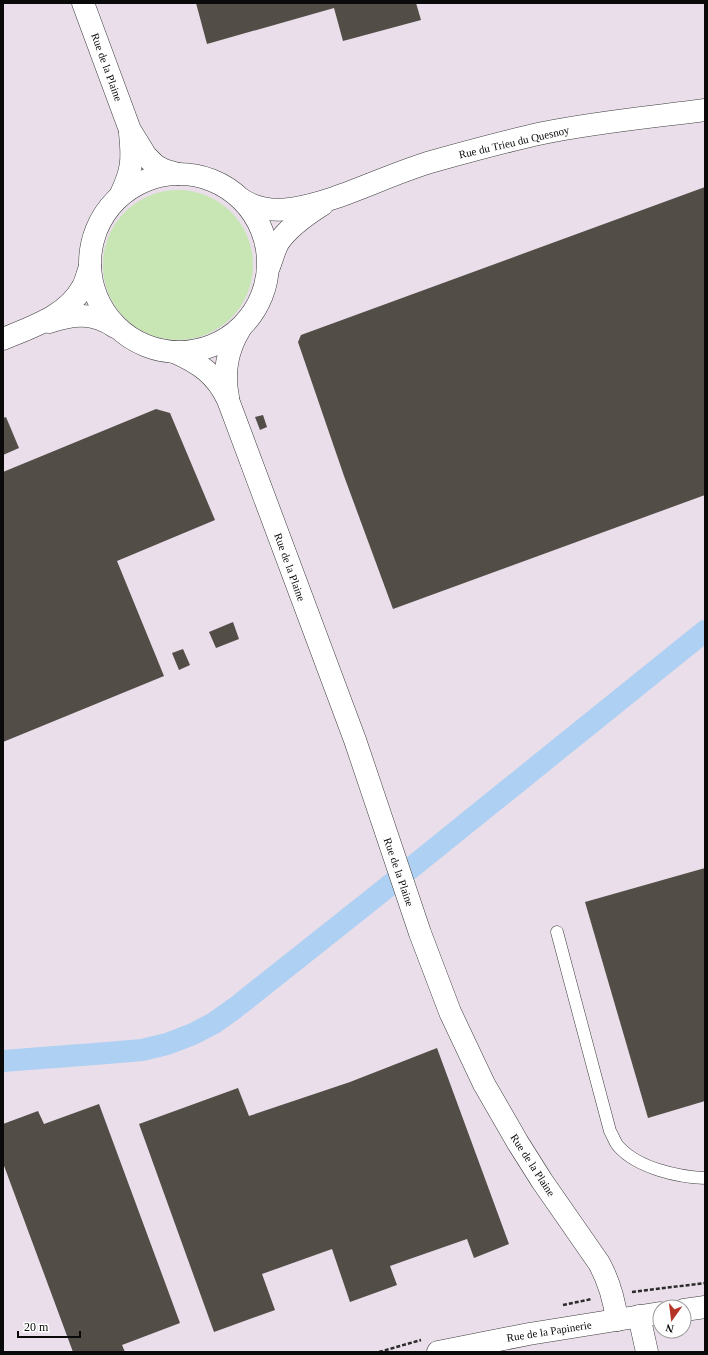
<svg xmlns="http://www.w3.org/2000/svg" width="708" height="1355" font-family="'Times New Roman',serif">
<rect width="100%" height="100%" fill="#fefde7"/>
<path fill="#e9dee9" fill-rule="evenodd" d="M3,3h702v1349h-702zM660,1307h24v24h-24z"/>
<circle fill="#c7e6b4" cx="178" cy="265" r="75"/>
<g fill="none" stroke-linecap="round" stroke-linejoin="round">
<polyline stroke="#aed0f3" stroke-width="22" points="3,1061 107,1053 142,1050 167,1044 193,1034 214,1023 235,1008 375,897 705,631"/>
</g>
<g fill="#524d47">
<polygon points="196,3 416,3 421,20 343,41 334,8 207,44"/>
<polygon points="705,187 705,495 393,609 344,476 298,342 301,335"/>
<polygon points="156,409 170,413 215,520 117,561 164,676 3,742 3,472"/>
<polygon points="263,415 267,427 260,430 255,417"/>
<polygon points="6,417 19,448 3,455 3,418"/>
<polygon points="233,622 239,639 216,648 209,632"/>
<polygon points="183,649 190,665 179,670 172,653"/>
<polygon points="705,868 705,1101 648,1118 585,902"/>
<polygon points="437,1048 509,1244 474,1258 467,1239 404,1261 390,1266 397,1285 350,1302 332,1249 262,1274 275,1310 214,1332 139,1124 238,1088 249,1116 350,1082"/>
<polygon points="99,1104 180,1323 122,1345 125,1352 73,1352 3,1163 3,1124 38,1111 44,1124"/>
</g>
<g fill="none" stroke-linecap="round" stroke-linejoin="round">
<defs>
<path id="service" d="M557,932l53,199c3,5 5,12 9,16 19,21 59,30 86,31"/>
<g id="minor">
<polyline points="83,3 130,130 146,156 155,165 164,170 178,174"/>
<circle cx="179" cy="263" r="89"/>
<path d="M120,196c12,-25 13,-35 10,-63"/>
<path d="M241,199c15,10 32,12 49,10 51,-8 95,-34 144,-48 36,-10 72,-20 109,-28 53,-11 108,-16 162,-23"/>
<path d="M269,267c3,-8 5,-16 9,-24 10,-15 28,-28 44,-38"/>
<path d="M49,322c25,-8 44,-10 66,5"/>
<path d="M3,339c28,-12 64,-23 79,-51 4,-6 5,-14 8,-21"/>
<path d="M174,352c25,11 42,22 54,48l127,340 65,193 30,79 34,72 34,59 24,38 57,82c10,18 15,36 18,57"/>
<path d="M228,397c-5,-25 -1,-47 12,-68"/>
<polyline points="684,1310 705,1307"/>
<polyline points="639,1316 647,1352"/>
<polyline points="438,1352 529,1334 660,1313"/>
</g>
</defs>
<use href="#service" stroke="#3d3d3d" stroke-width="13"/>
<use href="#minor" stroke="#3d3d3d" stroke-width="23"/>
<g stroke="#2c2c2c" stroke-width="2.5" stroke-dasharray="4 2" stroke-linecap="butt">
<polyline points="632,1292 705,1283"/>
<polyline points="563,1305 592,1299"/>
<polyline points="379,1352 421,1340"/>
</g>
<use href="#service" stroke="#fff" stroke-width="12"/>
<use href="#minor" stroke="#fff" stroke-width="22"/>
</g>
<g text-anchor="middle" stroke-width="4" stroke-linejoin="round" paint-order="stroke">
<g font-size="11" fill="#0a0a0a" stroke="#fff">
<text transform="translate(107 67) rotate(70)" y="4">Rue de la Plaine</text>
<text transform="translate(514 142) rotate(-13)" y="4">Rue du Trieu du Quesnoy</text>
<text transform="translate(290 567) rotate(70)" y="4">Rue de la Plaine</text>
<text transform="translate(399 872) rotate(71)" y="4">Rue de la Plaine</text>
<text transform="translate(533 1165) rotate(57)" y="4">Rue de la Plaine</text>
<text transform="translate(549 1331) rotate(-9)" y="4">Rue de la Papinerie</text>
</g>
</g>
<rect width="708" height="1355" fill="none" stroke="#0a0a0a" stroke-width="8"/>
<g transform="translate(672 1319) rotate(194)"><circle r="19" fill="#ffffff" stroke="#9d9d9d"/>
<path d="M0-3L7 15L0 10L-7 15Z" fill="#b43528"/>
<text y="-6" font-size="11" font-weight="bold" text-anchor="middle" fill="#0a0a0a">N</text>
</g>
<path d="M18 1331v6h62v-6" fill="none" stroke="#0a0a0a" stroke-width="2"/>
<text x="24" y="1331" font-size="12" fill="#0a0a0a" stroke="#ffffff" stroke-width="3" paint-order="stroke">20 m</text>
</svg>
